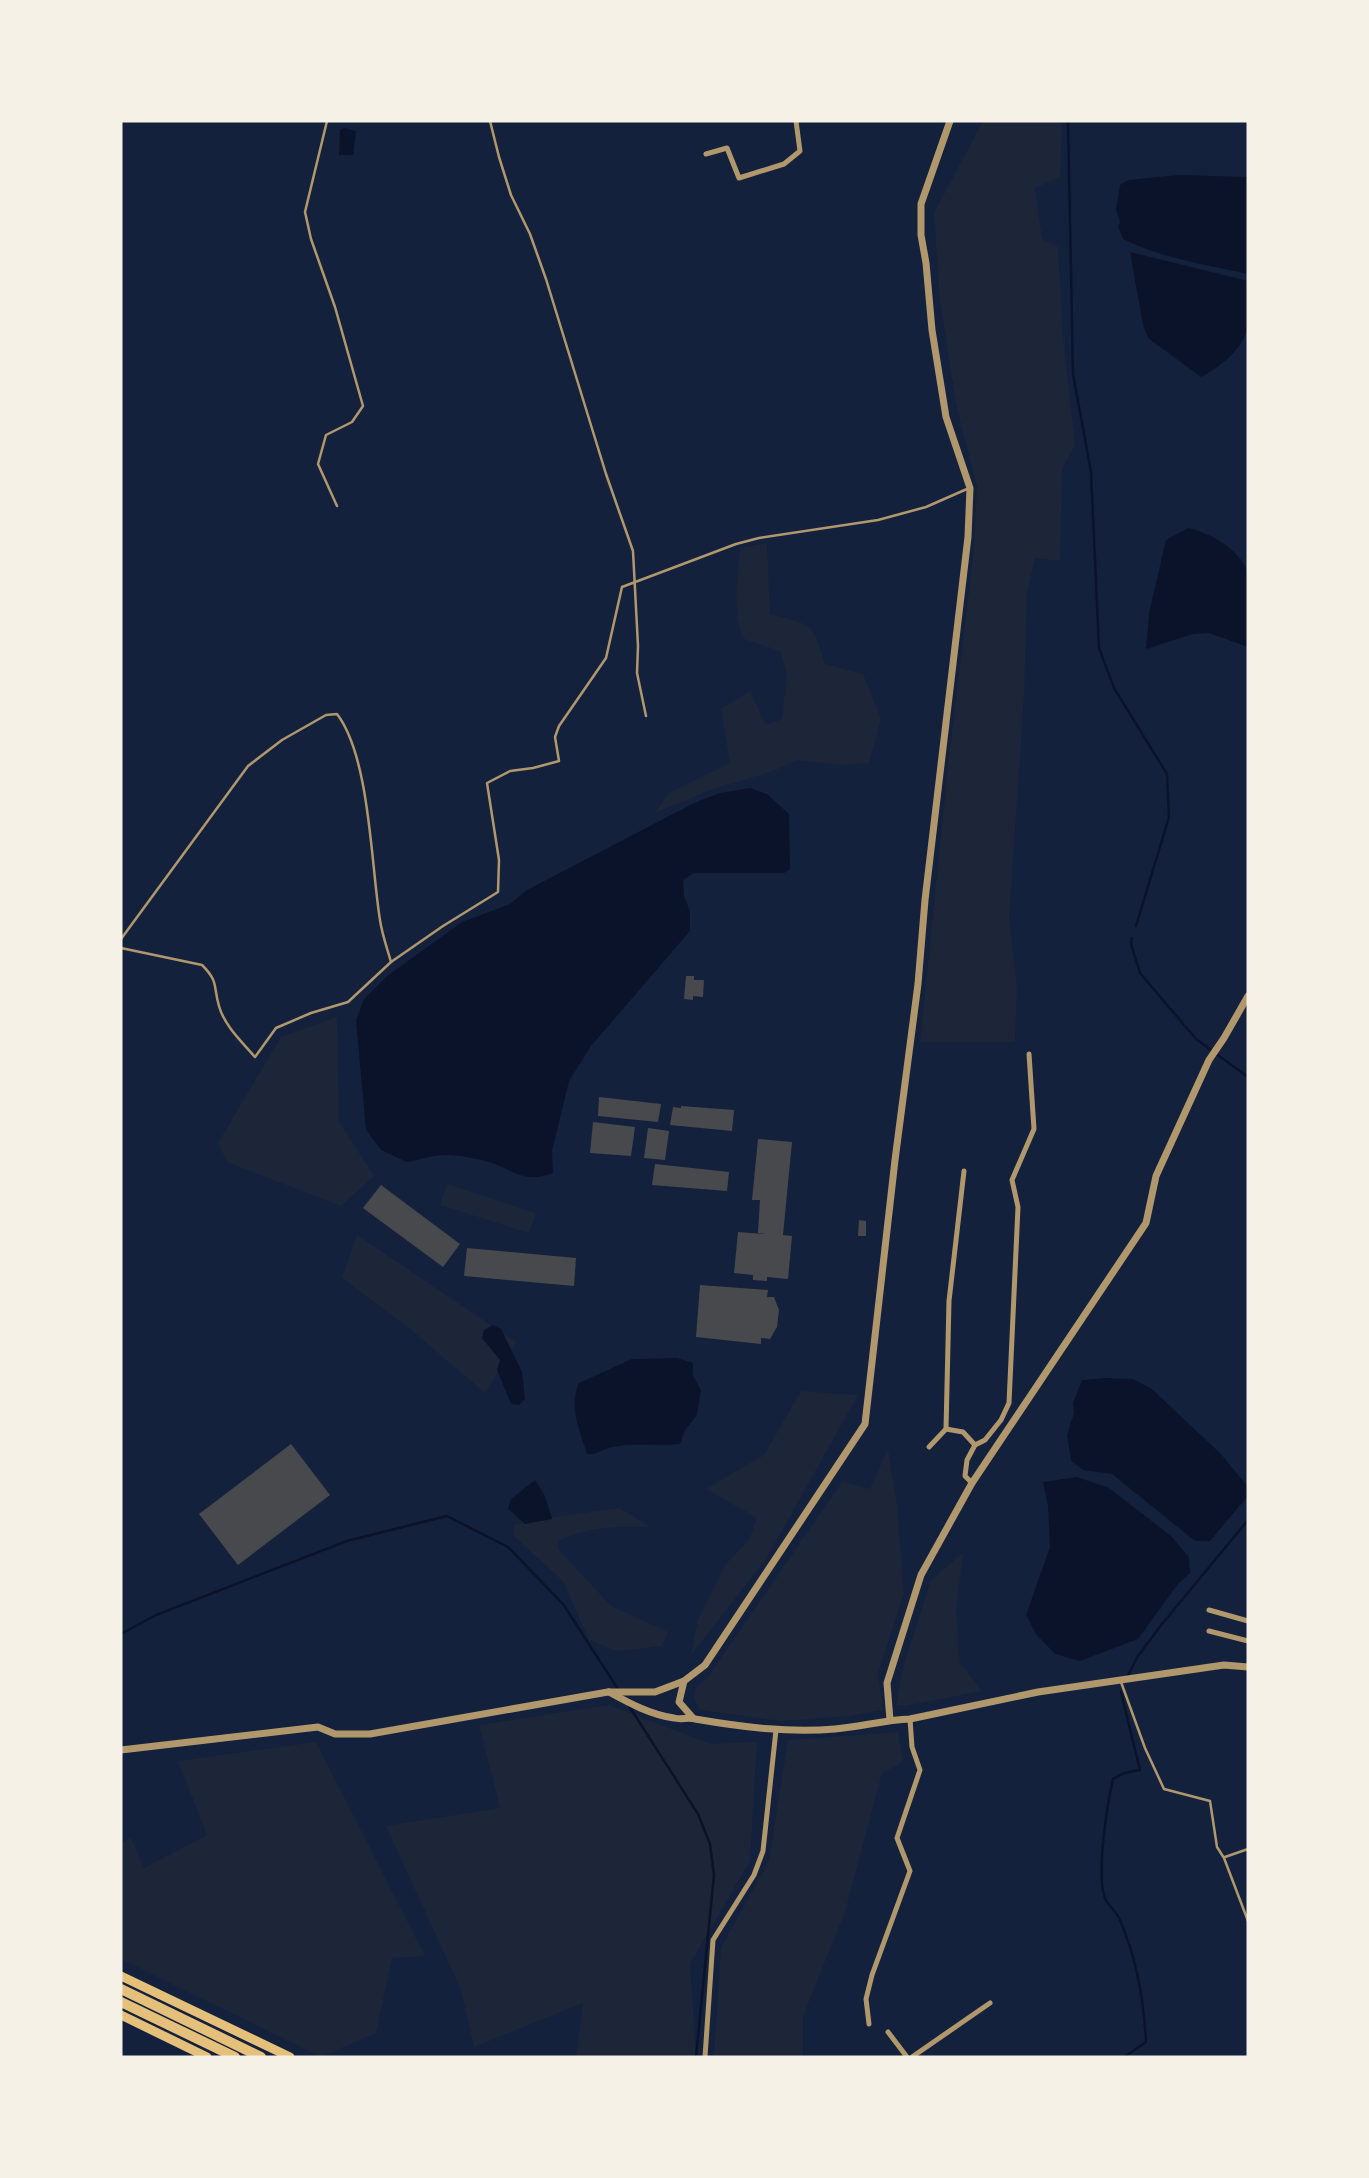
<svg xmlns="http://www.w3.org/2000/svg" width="1369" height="2178" font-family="Georgia,serif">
<rect width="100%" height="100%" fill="#14213d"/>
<g fill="#1d2539">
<polygon points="983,121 1062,121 1060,177 1035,188 1042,239 1058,247 1063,337 1075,445 1062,469 1060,561 1035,558 1027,592 1024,696 1009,919 1017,987 1015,1042 920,1042 949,757 973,557 977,486 957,409 940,301 934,213"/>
<path d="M767,543l3,71c42,12 42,6 55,50l38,10 18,45 -12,44 -29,2 -43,-5 -26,12 -55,16 -61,25 14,-20 61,-30 -9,-54 29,-18 16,34 16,-6 5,-46 -7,-22 -36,-12c-13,-28 -6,-61 -4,-91z"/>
<polygon points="337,1017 339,1122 374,1176 341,1206 227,1162 218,1143 281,1037"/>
<polygon points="447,1184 536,1213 529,1233 440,1205"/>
<polygon points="357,1235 516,1342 485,1393 409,1328 342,1278"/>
<polygon points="801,1391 858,1395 766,1559 691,1655 698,1620 726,1564 749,1540 757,1518 706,1489 764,1455"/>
<polygon points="888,1449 897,1505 904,1593 878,1673 883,1710 850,1716 780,1721 700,1710 694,1698 696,1687 706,1680 842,1482 870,1489"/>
<path d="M620,1508l30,19c-34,-1 -59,0 -91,13l-1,9 53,57 57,26 -6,14 -45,5 -28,-11 -26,-59 -50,-46 1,-10 46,-9z"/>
<polygon points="963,1553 956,1611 960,1663 982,1691 905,1706 896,1705 902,1671 931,1580"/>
<polygon points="609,1705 711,1744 757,1742 750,1861 690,1964 696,2057 576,2057 583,2003 474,2047 461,1990 386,1826 500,1808 479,1725"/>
<polygon points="898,1732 903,1762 882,1773 845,1912 803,2016 803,2057 714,2057 721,1948 769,1861 788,1740"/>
<polygon points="316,1742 425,1956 392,1958 376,2033 321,2057 121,1959 121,1843 131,1838 144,1868 207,1835 178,1761"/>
</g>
<g fill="#0b132b">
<polygon points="344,128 356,131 353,155 339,155 340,130"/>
<path d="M1179,175l69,2v97c-41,-9 -87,-16 -125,-35l-5,-12 2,-5 -4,-13 4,-24 8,-5z"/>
<path d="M1130,252l118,29c0,15 4,37 -1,50 -8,21 -27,36 -46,46l-53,-39 -5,-13z"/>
<path d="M1188,528c21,4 55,23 60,46 4,16 0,55 0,73l-39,-14 -16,1 -47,15 3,-36 17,-73z"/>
<path d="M750,788l17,6 22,20 1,55 -6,4h-90l-11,7 1,16 6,15v20l-99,115 -22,35 -17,70 1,22c-28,10 -35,0 -61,-10 -12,-4 -29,-7 -43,-8 -16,-1 -27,5 -42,7l-26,-12 -15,-20 -10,-110 8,-21 23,-23 75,-54 48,-18 17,-14 169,-88 24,-9z"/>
<polygon points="493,1325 501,1329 522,1372 525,1399 519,1405 511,1404 497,1370 500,1360 482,1338 484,1330"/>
<path d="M677,1358l16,5v13l8,14 -4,25 -12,15 -5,14c-24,3 -47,-2 -71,4 -8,2 -12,7 -22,6 -7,-24 -19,-47 -8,-71l53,-24z"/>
<polygon points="1105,1378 1133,1379 1152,1389 1221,1454 1248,1487 1248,1496 1210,1541 1195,1541 1112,1474 1083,1470 1071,1461 1067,1435 1074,1413 1073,1403 1082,1380"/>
<polygon points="1077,1477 1109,1488 1171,1536 1189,1557 1190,1573 1178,1584 1138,1639 1080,1661 1055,1654 1036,1634 1026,1615 1050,1547 1048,1506 1043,1482"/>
<polygon points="535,1480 545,1496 552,1519 525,1524 508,1509 511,1499"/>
</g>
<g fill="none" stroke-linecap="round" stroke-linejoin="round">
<g stroke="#0b132b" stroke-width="2.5">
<polyline points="1068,121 1073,374 1091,472 1099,648 1114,688 1167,774 1169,817 1136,926"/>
<polyline points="1132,938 1131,944 1140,973 1196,1039 1248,1077"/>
<polyline points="121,1634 156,1615 347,1541 447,1516 508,1547 563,1604 618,1689"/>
<polyline points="1127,1677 1138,1656 1162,1624 1248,1520"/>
<path d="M1121,1692l19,78 -16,3 -11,6c-6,26 -17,96 -8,119 3,8 12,14 15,22 16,37 24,82 26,122l-22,15"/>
<polyline points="629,1706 698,1814 710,1844 714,1875 696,2057"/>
</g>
</g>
<g fill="#48494c">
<polygon points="686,976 694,976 694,980 704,980 703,997 693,996 693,1000 684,999"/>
<polygon points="599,1097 661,1104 658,1122 598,1116"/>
<polygon points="681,1106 734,1110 732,1131 670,1125 673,1107 681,1108"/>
<polygon points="593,1122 635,1127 631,1156 590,1153"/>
<polygon points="648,1128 669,1131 665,1160 644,1158"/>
<polygon points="758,1139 792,1142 783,1235 792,1236 788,1279 767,1277 767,1281 753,1280 753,1275 734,1273 738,1232 765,1234 758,1233 760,1200 752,1200"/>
<polygon points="655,1164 729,1172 727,1191 652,1185"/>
<polygon points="381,1185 460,1244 443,1267 363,1208"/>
<polygon points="859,1220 866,1221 866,1236 858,1236"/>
<polygon points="467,1248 576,1258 574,1286 464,1276"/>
<polygon points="700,1285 768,1290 767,1297 774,1297 779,1310 777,1327 770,1339 761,1338 761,1344 696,1337"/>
<polygon points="291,1444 330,1495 238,1565 199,1514"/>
</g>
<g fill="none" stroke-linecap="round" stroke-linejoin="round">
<g stroke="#b1986c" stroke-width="2.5">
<polyline points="327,121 305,212 311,239 335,307 363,406 352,422 326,435 318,464 337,506"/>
<polyline points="490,121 499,157 511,195 530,234 546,279 606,474 633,551 638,646 637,673 646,716"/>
<path d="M121,939l127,-173 34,-26 44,-25 11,-1c33,43 34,151 43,206 2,14 7,28 11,42"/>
<path d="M121,948l81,17c17,17 11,21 17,41 5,19 23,36 36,51l21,-29 35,-15 37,-11 43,-40 52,-36 55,-34 1,-32 -12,-77 23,-12 23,-3 26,-7 -4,-24 4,-11 47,-68 16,-71 114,-43 23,-6 119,-18 48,-13 41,-18"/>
<polyline points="1121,1682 1145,1748 1164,1789 1210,1801 1217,1847 1224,1858 1248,1921"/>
<polyline points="1225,1857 1248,1849"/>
</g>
<g stroke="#b1986c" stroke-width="5">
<polyline points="706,154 727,148 739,178 784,164 800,151 796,121"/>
<polyline points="946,1429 949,1301 964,1171"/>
<polyline points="929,1447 946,1429 963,1432 975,1445"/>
<polyline points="972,1483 965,1476 967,1460 975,1445 985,1440 1001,1420 1009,1403 1018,1207 1012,1180 1034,1129 1029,1054"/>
<polyline points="1209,1610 1248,1621"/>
<polyline points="1209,1631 1248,1641"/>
<polyline points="869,2024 866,1999 872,1975 910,1871 897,1838 920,1770 912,1747 910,1719"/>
<polyline points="888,2032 907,2057"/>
<polyline points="705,2057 713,1940 754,1875 763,1851 776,1730"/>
<polyline points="912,2057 990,2003"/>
</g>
<g stroke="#b1986c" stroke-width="7">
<polyline points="684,1681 679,1702 693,1718"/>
<path d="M609,1692c20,11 42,23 65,26 7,2 14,-1 21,1 47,8 93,14 140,10 25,-2 49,-9 75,-10l128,-27 186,-27 24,2"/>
<polyline points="890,1720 887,1683 921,1575 972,1483 1146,1223 1156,1176 1209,1060 1224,1038 1248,996"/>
<polyline points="121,1750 318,1727 335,1734 370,1734 608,1692 655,1692 684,1681 705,1665 865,1424 895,1160 918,984 925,900 968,537 970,488 946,417 932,330 926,263 921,235 921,204 950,121"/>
</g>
<g stroke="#e5c07b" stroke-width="9">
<polyline points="121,1976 290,2057"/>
<polyline points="121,2015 207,2057"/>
</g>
<g stroke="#e5c07b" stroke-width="10">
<polyline points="121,1989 261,2057"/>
<polyline points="121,2002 235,2057"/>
</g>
</g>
<rect width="1369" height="2178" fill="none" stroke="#f6f1e7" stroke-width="245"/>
</svg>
